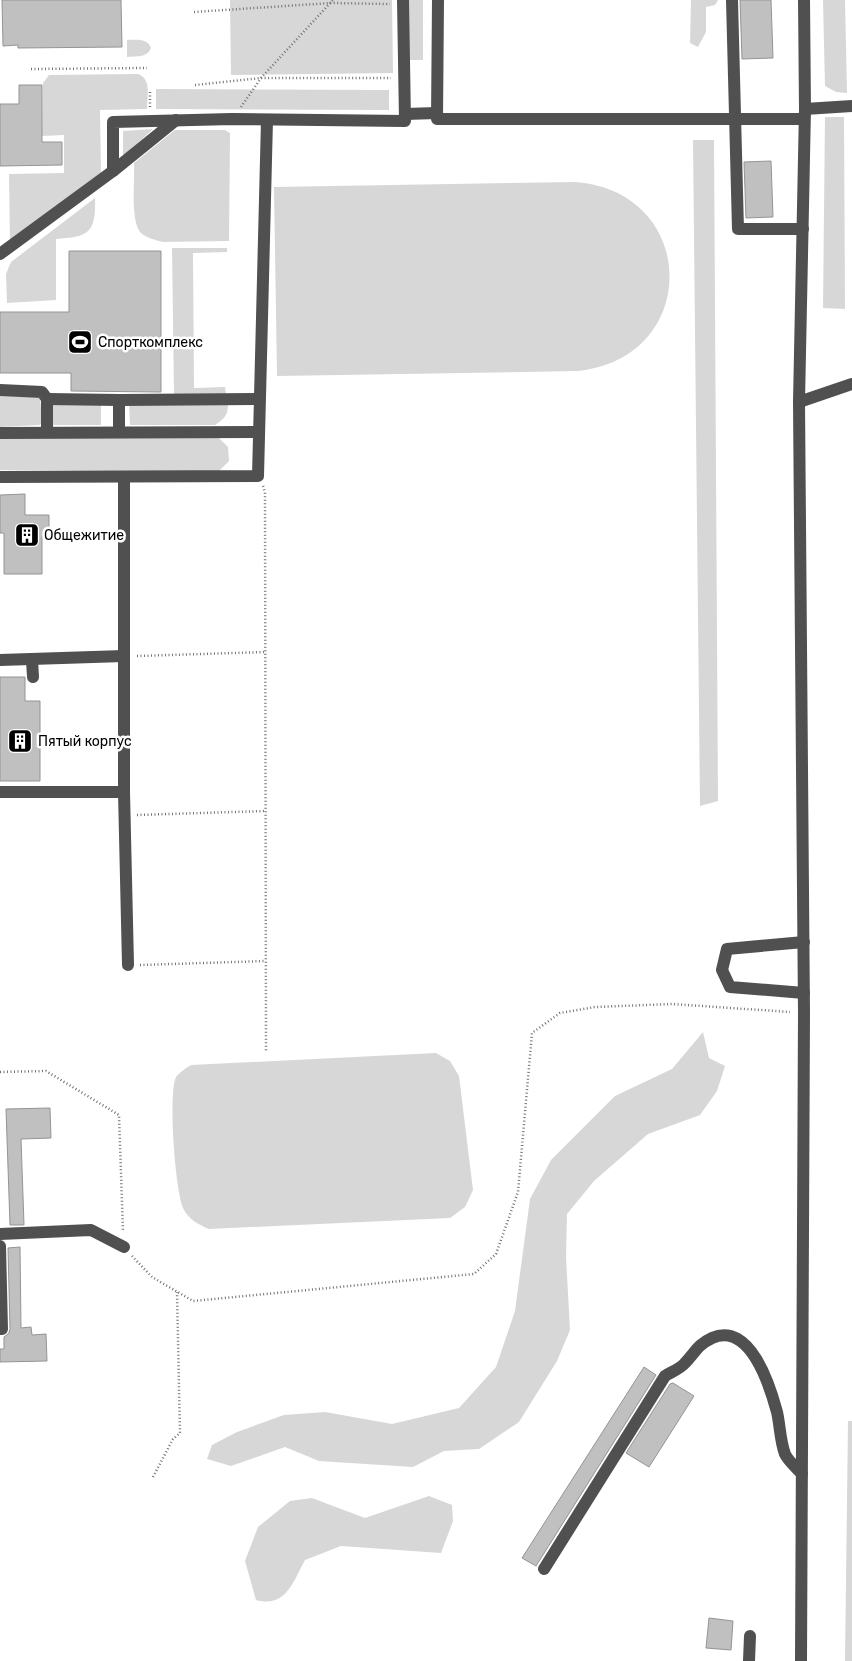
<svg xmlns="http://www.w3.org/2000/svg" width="852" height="1661" font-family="Rubik,sans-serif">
<rect width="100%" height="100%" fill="#fff"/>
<g fill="#d7d7d7">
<polygon points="230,0 392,0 393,73 231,75"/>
<rect x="408" y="0" width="15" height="60"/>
<polygon points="691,0 718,0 715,5 706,7 706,32 698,47 690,43"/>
<polygon points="823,0 845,0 847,93 836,92 825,86"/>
<path d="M127,40c10,0 20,-2 24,8 -4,10 -15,8 -24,9z"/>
<path d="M138,74c14,5 9,23 9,35l-47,1 1,66 -91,70 -1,-72 55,-1v-38l-22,1 1,-53 6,-8z"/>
<polygon points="156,89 389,90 389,110 156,109"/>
<polygon points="825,117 844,117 845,309 823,308"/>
<polygon points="153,129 123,157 123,131"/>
<path d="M175,130h50l5,3 -1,108 -66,1c-8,-2 -16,-4 -22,-9 -11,-11 -6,-54 -7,-70z"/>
<polygon points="693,140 714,140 718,801 700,806"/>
<path d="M575,182c124,9 127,176 3,189l-301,5 -3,-189z"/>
<path d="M95,198c1,35 -6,39 -39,41v61l-49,3 -1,-29 5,-12z"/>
<polygon points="172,248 227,248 227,252 193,253 194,388 225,387 226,394 174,395"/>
<polygon points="0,396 36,396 40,398 42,421 40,425 0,427"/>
<polygon points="101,404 101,425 52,425 52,405"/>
<path d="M129,404l99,1c0,10 -4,14 -13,20h-85z"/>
<polygon points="0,438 219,438 228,447 229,461 218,472 0,470"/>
<polygon points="703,1032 709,1058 725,1066 717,1091 700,1115 648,1134 594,1181 567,1214 566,1257 570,1330 557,1361 519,1422 479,1449 444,1451 413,1467 319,1461 285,1447 231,1466 207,1459 212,1445 237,1432 284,1415 325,1412 392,1424 459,1408 496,1367 515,1311 530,1199 551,1160 615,1096 672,1069"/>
<path d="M436,1053l14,8 9,15 14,114 -8,17 -15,11 -241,11c-10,-4 -21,-10 -26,-21 -8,-18 -15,-114 -7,-131 3,-4 10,-9 15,-12z"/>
<polygon points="848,1421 852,1421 852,1661 845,1661"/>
<path d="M429,1496l23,9 1,16 -12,32 -100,-7 -36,14c-12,22 -19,48 -49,40l-11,-39 13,-34 32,-26 22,-3 53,20z"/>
</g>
<g fill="#c0c0c0" stroke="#949494">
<polygon points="2,0 121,0 122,47 18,48 18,45 3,46"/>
<polygon points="740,0 771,0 773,58 742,59"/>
<polygon points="19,85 42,85 42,142 62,142 62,165 0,166 0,104 19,104"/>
<polygon points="771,161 773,217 746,218 744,162"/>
<polygon points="69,251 161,251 161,392 71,391 71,373 0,373 0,312 69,312"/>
<polygon points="25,494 25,515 49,515 49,537 42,537 42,574 4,574 4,533 0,533 0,495"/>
<polygon points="0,677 25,677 25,701 40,701 40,781 0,781"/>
<polygon points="50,1108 51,1138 21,1139 24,1225 10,1225 6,1109"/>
<polygon points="20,1247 21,1328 31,1327 32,1335 46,1334 47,1361 0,1362 0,1349 4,1349 4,1337 9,1333 10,1329 8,1248"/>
<polygon points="644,1367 656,1375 536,1566 522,1558"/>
<polygon points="673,1383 694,1396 649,1467 626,1453 670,1384"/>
<polygon points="709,1618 733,1621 731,1650 706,1648"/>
</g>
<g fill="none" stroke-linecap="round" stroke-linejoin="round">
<g stroke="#727272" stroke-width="2.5" stroke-dasharray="1 2.5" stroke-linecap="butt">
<polyline points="194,12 331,3 390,4"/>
<polyline points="31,69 147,68"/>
<polyline points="195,85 261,78 391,78"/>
<polyline points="150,107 150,90"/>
<polyline points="241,107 261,78 333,0"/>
<polyline points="263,486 265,492 266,1051"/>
<polyline points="137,656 266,652"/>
<polyline points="137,815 266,811"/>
<polyline points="140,965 266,961"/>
<polyline points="0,1072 46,1071 119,1115 123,1232"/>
<polyline points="132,1256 152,1277 193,1301 474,1274 496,1254 518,1192 532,1033 560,1013 595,1007 672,1004 790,1012"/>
<polyline points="153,1477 173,1439 180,1433 177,1292"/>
</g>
<g stroke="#505050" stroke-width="12">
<polyline points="438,0 437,119 804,119"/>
<polyline points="732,0 738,229 803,229"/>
<polyline points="805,109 852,106"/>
<polyline points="405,114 437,113"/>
<polyline points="113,171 113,122 232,119 405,121 403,0"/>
<polyline points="0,254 113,171 176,120"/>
<polyline points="0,390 42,392 47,399 47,432"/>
<polyline points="47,399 119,400"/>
<polyline points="799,402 852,384"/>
<polyline points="119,432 119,400 259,399"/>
<polyline points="0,433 258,432"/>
<polyline points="0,477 258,476 267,120"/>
<polyline points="124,477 124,792 128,965"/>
<polyline points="0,660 124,656"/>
<polyline points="32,660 33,677"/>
<polyline points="0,792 124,792"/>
<polyline points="804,942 727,949 722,970 730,987 804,993"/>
<polyline points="0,1234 91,1230 124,1247"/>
<polyline points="0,1246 2,1329 0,1329"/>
<path d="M544,1569l121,-193c6,-4 15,-7 20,-13 10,-10 12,-18 27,-25 38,-17 58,48 65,74 3,13 3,29 8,42 3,7 12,14 17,20"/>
<polyline points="749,1661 750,1636"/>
<polyline points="801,1661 804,1013 799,402 805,109 804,0"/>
</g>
</g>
<defs>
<symbol id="stadium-square" viewBox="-11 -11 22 22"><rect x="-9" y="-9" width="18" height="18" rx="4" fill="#000" stroke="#fff"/><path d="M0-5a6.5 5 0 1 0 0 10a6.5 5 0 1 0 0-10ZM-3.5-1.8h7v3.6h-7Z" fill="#fff"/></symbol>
<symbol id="building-square" viewBox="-11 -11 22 22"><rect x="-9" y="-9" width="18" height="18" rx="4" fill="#000" stroke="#fff"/><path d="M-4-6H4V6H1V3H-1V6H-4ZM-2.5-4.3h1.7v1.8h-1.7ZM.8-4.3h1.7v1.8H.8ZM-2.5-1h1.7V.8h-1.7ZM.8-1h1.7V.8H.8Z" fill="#fff"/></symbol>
</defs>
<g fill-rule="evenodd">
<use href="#stadium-square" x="66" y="328" width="28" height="28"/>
<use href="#building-square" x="13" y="521" width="28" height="28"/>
<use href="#building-square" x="6" y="727" width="28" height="28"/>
</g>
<g text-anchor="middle" stroke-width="5" stroke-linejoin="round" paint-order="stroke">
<g font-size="14" fill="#000" stroke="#fff" text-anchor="start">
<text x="98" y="347">Спорткомплекс</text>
<text x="44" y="540">Общежитие</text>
<text x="38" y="746">Пятый корпус</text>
</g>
</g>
</svg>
